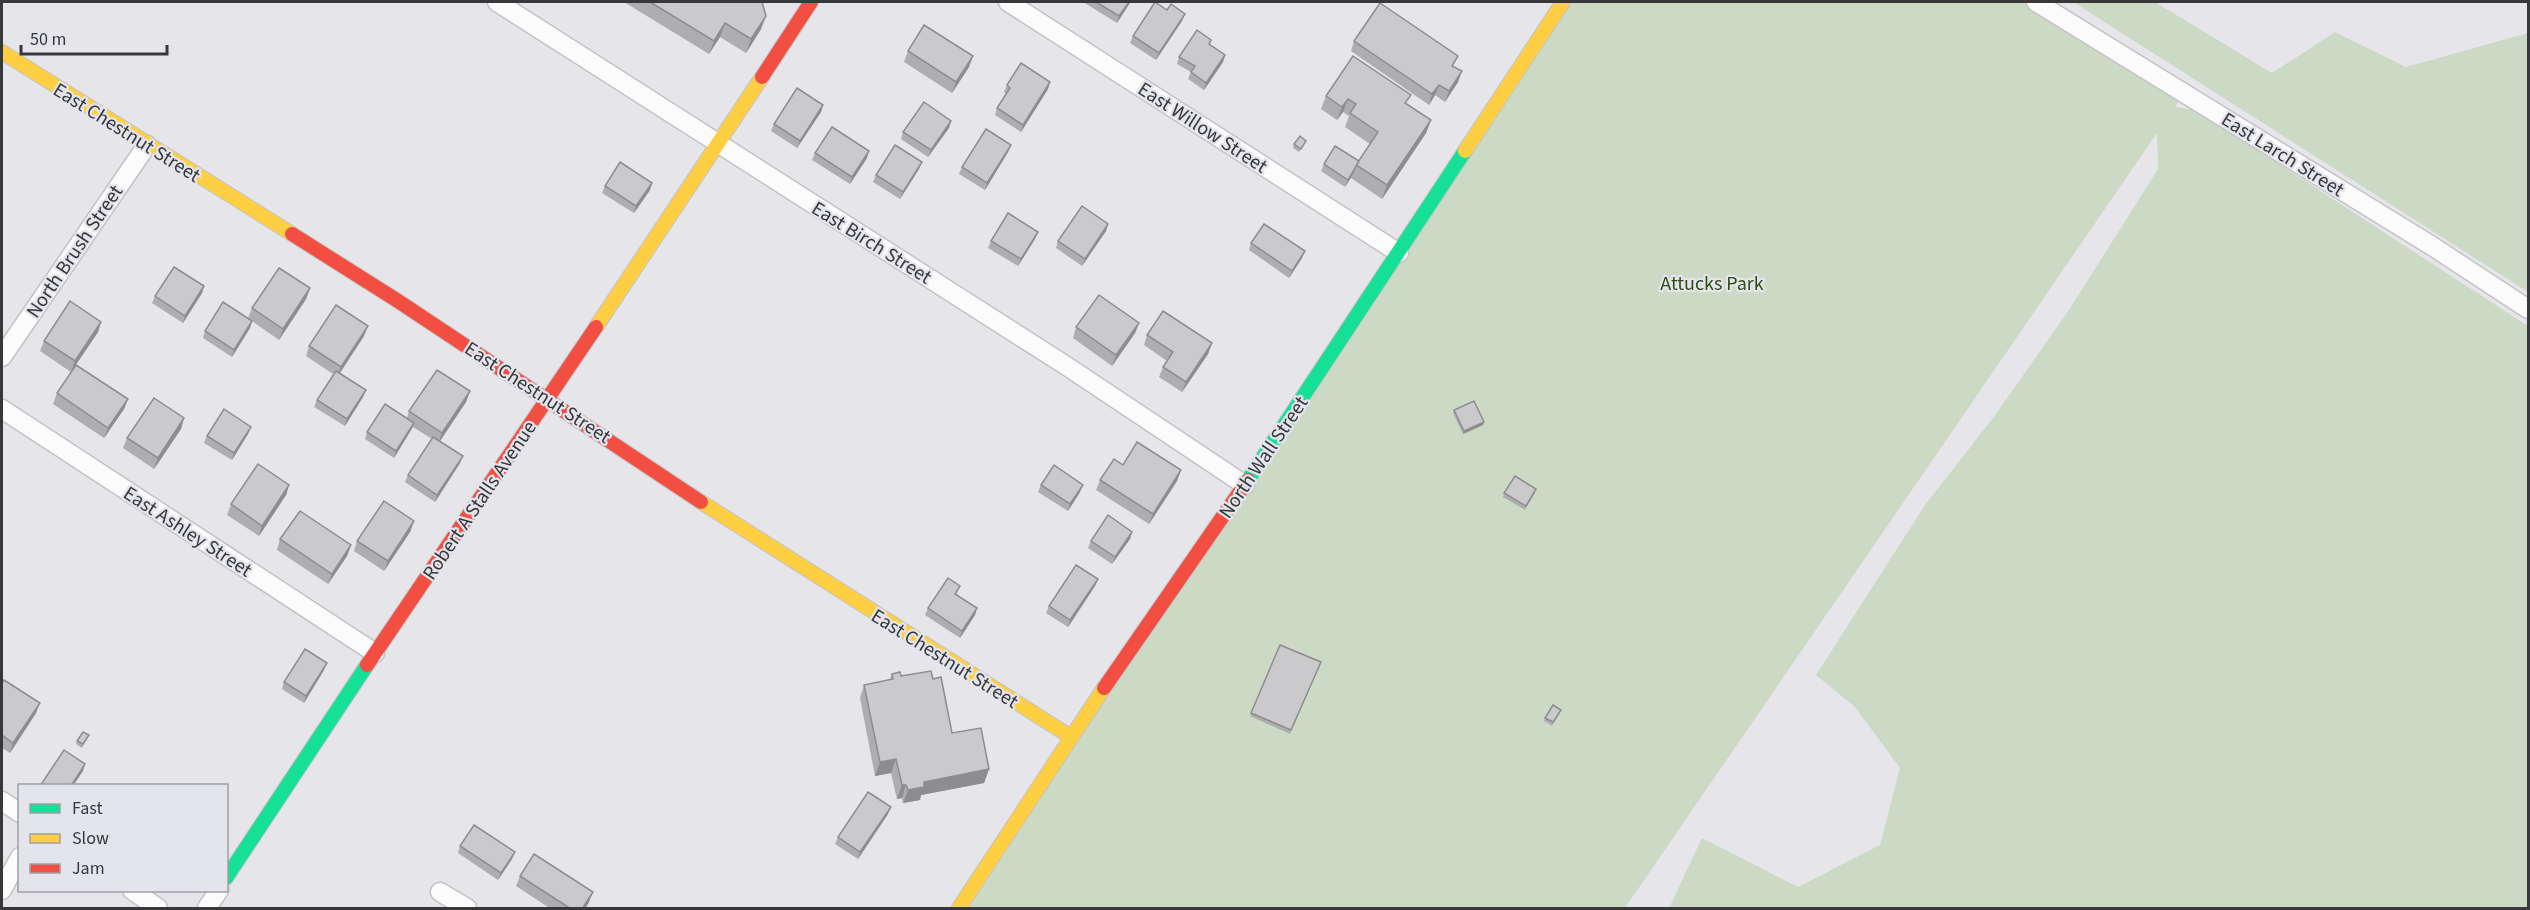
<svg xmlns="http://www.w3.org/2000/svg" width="2530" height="910" font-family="'Source Sans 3',sans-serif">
<rect width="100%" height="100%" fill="#e6e6ea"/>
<g fill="#ccdac5">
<polygon points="1562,2 2036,2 2184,93 2175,107 2196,110 2528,326 2528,908 1669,908 1702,838 1798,887 1880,845 1900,768 1855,707 1816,675 1925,505 1993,418 2069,310 2158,169 2157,133 1625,908 955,908"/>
<polygon points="2073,2 2155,2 2272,73 2335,32 2406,67 2528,33 2528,292"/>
</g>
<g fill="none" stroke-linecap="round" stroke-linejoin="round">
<defs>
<g id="street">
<polyline points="497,2 1065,365 1245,485"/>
<polyline points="1008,2 1399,253"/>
<polyline points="2036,2 2432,246 2528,309"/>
<polyline points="2,357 147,145"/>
<polyline points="2,409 375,653"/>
<polyline points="2,801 20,813"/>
<polyline points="2,890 20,857"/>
<polyline points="132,890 158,908"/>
<polyline points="440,892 467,908"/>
<polyline points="207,908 219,890"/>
</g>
<g id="fast">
<polyline points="1248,480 1465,151"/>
<polyline points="226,878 367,665"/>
</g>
<g id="slow">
<polyline points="2,52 292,234"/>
<polyline points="1465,151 1563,2"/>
<polyline points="596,327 762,77"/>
<polyline points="701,502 1071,737"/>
<polyline points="959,908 1104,688"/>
</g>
<g id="jam">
<polyline points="762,77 811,2"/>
<polyline points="292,234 398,301 701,502"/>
<polyline points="367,665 596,327"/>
<polyline points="1104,688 1248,480"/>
</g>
</defs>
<use href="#street" stroke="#c3c3c6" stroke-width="21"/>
<use href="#fast" stroke="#c3c3c6" stroke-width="16"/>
<use href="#slow" stroke="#c3c3c6" stroke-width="16"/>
<use href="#jam" stroke="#c3c3c6" stroke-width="16"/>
<use href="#street" stroke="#fbfbfc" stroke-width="18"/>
<use href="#fast" stroke="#16e098" stroke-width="14"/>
<use href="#slow" stroke="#ffcf43" stroke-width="14"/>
<use href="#jam" stroke="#f24e42" stroke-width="14"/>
</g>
<g fill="#aeaeb0">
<polygon points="624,2 762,2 761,29 746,53 720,37 709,54"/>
<polygon points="1083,2 1130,2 1117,23"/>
<polygon points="1182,21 1156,60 1130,43 1133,36"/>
<polygon points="1211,40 1210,45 1225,55 1223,62 1204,90 1188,79 1191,72 1177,64 1179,57"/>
<polygon points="1354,41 1454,67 1458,82 1445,102 1435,95 1429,105 1351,51"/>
<polygon points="908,51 969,67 952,93 904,62"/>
<polygon points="1050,82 1048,89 1021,132 995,115 997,108 1006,94 1004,92 1007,85"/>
<polygon points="1326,96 1407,104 1431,120 1426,133 1382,199 1351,178 1352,176 1345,187 1321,171 1324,164 1359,161 1370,144 1345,127 1349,116 1343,112 1337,120 1321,109"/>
<polygon points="823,105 821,112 797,148 771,131 774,124"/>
<polygon points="951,121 949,128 928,157 901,139 903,132"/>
<polygon points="1306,141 1299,152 1293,148 1294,144"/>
<polygon points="1011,145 1008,152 985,190 959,174 962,167"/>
<polygon points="815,153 867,158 850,184 812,160"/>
<polygon points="919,169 900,199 873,182 876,175"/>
<polygon points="605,186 650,190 634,213 602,193"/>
<polygon points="1108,224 1106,231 1082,266 1056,248 1058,241"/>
<polygon points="1038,232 1035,239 1018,266 988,248 991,241"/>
<polygon points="1251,243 1302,258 1289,278 1249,250"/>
<polygon points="204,286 202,293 183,323 152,303 155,296"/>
<polygon points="310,288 306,299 279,340 252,321 250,328 232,357 203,338 205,331 248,318 252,308"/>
<polygon points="101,322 98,332 71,372 40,351 44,341"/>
<polygon points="1139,323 1135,333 1112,366 1073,338 1076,327"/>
<polygon points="1147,335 1212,343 1208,354 1182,392 1159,377 1163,367 1167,361 1144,345"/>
<polygon points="364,336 340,373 366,390 363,397 345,426 314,407 317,400 333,374 306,356 309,346"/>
<polygon points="470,391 466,402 440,441 460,463 435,502 405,482 408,475 432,439 413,427 394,458 365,439 367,432 407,418 409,411"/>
<polygon points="57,393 128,399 124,409 104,438 53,404"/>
<polygon points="1454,410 1483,425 1463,434 1453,413"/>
<polygon points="184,418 181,429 154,469 123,448 127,438"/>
<polygon points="248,434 232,460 204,443 207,436"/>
<polygon points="1123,465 1181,470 1177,481 1149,524 1096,490 1100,480"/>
<polygon points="289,485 286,495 259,536 227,515 231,504"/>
<polygon points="1041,485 1080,492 1068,511 1038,492"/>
<polygon points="1504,493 1535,493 1525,510 1503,497"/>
<polygon points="414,521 410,532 384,571 354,551 357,541"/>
<polygon points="1132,532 1130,539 1112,564 1088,548 1091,541"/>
<polygon points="280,539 351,545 347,556 328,584 277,550"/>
<polygon points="1098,579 1095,586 1068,627 1046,613 1049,606"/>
<polygon points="958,593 957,595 977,608 975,615 960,638 925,615 928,608"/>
<polygon points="1280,645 1321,662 1290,734 1250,716"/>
<polygon points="324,670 304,703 282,689 284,682"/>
<polygon points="892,674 901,676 933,679 952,733 989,769 984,783 921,795 920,800 903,803 902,798 897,799 891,773 875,776 860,698 864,685 890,679"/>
<polygon points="2,684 36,713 10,753 2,748"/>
<polygon points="1560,713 1552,726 1544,721 1545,718"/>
<polygon points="87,739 82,748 76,744 77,741"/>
<polygon points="888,814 858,859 835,844 838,837"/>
<polygon points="460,846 512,859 498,880 458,853"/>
<polygon points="520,876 589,902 585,909 551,909 516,886"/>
</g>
<g fill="#8d8d90">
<polygon points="1129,2 1130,2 1130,3 1117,23 1119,16"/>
<polygon points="1185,14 1182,21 1156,60 1159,53"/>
<polygon points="766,16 761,29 746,53 751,39"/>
<polygon points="725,23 720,37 709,54 714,41"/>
<polygon points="1225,55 1223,62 1204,90 1206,83"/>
<polygon points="973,56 969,67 952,93 956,82"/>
<polygon points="1462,71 1458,82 1445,102 1449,91"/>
<polygon points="1050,82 1048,89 1021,132 1023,125"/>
<polygon points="1439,85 1435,95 1429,105 1432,94"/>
<polygon points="1348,99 1343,112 1337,120 1342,107"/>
<polygon points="823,105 821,112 797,148 800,141"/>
<polygon points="1431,120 1426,133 1382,199 1387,185"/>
<polygon points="951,121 949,128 928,157 931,150"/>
<polygon points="1011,145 1008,152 985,190 987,183"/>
<polygon points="869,151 867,158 850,184 852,177"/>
<polygon points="922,162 919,169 900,199 903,192"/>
<polygon points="1355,169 1352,176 1345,187 1348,180"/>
<polygon points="652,183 650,190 634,213 636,206"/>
<polygon points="1108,224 1106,231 1082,266 1085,259"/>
<polygon points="1038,232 1035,239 1018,266 1021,259"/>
<polygon points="1305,251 1302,258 1289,278 1292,271"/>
<polygon points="204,286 202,293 183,323 185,316"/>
<polygon points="310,288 306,299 279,340 283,329"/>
<polygon points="252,321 250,328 232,357 234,350"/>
<polygon points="101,322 98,332 71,372 75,361"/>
<polygon points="1139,323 1135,333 1112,366 1116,355"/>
<polygon points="368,326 364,336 337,377 341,367"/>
<polygon points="1212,343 1208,354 1182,392 1186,382"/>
<polygon points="366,390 363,397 345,426 347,419"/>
<polygon points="470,391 466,402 438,444 442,433"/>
<polygon points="128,399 124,409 104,438 108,428"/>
<polygon points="184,418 181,429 154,469 158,458"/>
<polygon points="1484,422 1483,425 1463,434 1464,431"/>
<polygon points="414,423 411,430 394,458 396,451"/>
<polygon points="251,427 248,434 232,460 234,453"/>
<polygon points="463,456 460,463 435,502 437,495"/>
<polygon points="1181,470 1177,481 1149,524 1153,514"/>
<polygon points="289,485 286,495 259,536 262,526"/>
<polygon points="1083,485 1080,492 1068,511 1070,504"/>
<polygon points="414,521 410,532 384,571 388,561"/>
<polygon points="1132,532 1130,539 1112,564 1115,557"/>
<polygon points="351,545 347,556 328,584 332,574"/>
<polygon points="1098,579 1095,586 1068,627 1070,620"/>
<polygon points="977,608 975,615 960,638 962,631"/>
<polygon points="327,663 324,670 304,703 306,696"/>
<polygon points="40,703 36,713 10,753 13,743"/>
<polygon points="896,759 891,773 875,776 880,762"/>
<polygon points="85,764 83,771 73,786 71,786"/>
<polygon points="989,769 984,783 921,795 920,800 903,803 908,790 924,782"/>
<polygon points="902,785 906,785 902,798 897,799"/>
<polygon points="891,807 888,814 858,859 860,852"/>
<polygon points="515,852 512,859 498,880 501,873"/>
<polygon points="593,892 589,902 585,909 582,909"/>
</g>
<g fill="#cacacd" stroke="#8d8d90" stroke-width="1.5">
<polygon points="650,2 762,2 766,16 751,39 725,23 714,41"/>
<polygon points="1096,2 1129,2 1119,16"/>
<polygon points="1155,2 1167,10 1171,4 1185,14 1159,53 1133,36"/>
<polygon points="1380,3 1458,56 1452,66 1462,71 1449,91 1439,85 1432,94 1354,41"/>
<polygon points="924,25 973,56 956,82 908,51"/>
<polygon points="1197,30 1211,40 1209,44 1225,55 1206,83 1191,72 1195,66 1179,57"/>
<polygon points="1353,56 1411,95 1405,103 1431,120 1387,185 1356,165 1378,132 1350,113 1356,104 1348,99 1342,107 1326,96"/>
<polygon points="1021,63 1050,82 1023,125 997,108 1010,88 1007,85"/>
<polygon points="797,88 823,105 800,141 774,124"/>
<polygon points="924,102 951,121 931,150 903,132"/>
<polygon points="832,127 869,151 852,177 815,153"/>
<polygon points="986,129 1011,145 987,183 962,167"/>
<polygon points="1300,136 1306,141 1301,149 1294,144"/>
<polygon points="895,145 922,162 903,192 876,175"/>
<polygon points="1335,146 1359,161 1348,180 1324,164"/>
<polygon points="620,162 652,183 636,206 605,186"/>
<polygon points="1082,206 1108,224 1085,259 1058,241"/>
<polygon points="1008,213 1038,232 1021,259 991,241"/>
<polygon points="1264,224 1305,251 1292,271 1251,243"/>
<polygon points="174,267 204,286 185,316 155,296"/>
<polygon points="279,268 310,288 283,329 252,308"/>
<polygon points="1099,295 1139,323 1116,355 1076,327"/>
<polygon points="70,301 101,322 75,361 44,341"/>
<polygon points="223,302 252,321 234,350 205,331"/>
<polygon points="336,305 368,326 341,367 309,346"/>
<polygon points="1163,311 1212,343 1186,382 1163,367 1173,352 1147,335"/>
<polygon points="76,365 128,399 108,428 57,393"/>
<polygon points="437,370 470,391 442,433 409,411"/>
<polygon points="336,371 366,390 347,419 317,400"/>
<polygon points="154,398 184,418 158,458 127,438"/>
<polygon points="1474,401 1484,422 1464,431 1454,410"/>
<polygon points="385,404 414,423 396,451 367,432"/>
<polygon points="224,409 251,427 234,453 207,436"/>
<polygon points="433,437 463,456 437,495 408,475"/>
<polygon points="1137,442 1181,470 1153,514 1100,480 1114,459 1123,465"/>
<polygon points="258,464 289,485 262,526 231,504"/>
<polygon points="1054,465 1083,485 1070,504 1041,485"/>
<polygon points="1515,476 1536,489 1526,506 1504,493"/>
<polygon points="384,501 414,521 388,561 357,541"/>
<polygon points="300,511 351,545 332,574 280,539"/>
<polygon points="1108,515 1132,532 1115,557 1091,541"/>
<polygon points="1076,565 1098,579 1070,620 1049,606"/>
<polygon points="948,578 960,586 955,594 977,608 962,631 928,608"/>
<polygon points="1280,645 1321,662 1291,730 1251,713"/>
<polygon points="305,649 327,663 306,696 284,682"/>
<polygon points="931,671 933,679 941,677 952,733 981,728 989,769 924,782 924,787 908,790 906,785 902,785 896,759 880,762 864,685 893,679 892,674 900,672 901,676"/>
<polygon points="4,680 40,703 13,743 2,735 2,684"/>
<polygon points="1553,705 1561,710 1553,722 1545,718"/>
<polygon points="83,732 89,735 83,744 77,741"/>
<polygon points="64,750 85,764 71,786 40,786"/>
<polygon points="868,792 891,807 860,852 838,837"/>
<polygon points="474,825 515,852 501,873 460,846"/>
<polygon points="534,854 593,892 582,909 571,909 520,876"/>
</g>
<g text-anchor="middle" stroke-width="4.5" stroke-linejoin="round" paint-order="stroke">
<g font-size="20" fill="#37383a" stroke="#e4e5ec">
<text transform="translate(1203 127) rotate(33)" y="7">East Willow Street</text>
<text transform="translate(127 132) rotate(32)" y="7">East Chestnut Street</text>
<text transform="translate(2283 154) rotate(32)" y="7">East Larch Street</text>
<text transform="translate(872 242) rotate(32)" y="7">East Birch Street</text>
<text transform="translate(74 251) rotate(-56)" y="7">North Brush Street</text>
<text transform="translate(538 392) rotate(33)" y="7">East Chestnut Street</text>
<text transform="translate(1263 457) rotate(-56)" y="7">North Wall Street</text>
<text transform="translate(479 500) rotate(-56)" y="7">Robert A Stalls Avenue</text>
<text transform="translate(188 531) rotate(33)" y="7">East Ashley Street</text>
<text transform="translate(945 658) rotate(32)" y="7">East Chestnut Street</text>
</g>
<g font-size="20" fill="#2d4e13" stroke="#e4e5ec">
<text x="1712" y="290">Attucks Park</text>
</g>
</g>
<rect width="2530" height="910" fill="none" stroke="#37383a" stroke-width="6"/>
<rect x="18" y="784" width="210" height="108" fill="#e4e5ec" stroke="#9fa0a5" stroke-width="1.5"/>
<rect x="30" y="804" width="30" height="9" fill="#16e098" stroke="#9fa0a5" stroke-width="1.5"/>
<text x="72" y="814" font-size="18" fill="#37383a">Fast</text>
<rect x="30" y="834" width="30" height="9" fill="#ffcf43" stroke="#9fa0a5" stroke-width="1.5"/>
<text x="72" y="844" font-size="18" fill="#37383a">Slow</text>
<rect x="30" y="864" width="30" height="9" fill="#f24e42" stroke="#9fa0a5" stroke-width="1.5"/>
<text x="72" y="874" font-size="18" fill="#37383a">Jam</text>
<path d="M21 45v9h146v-9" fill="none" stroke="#37383a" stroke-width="3"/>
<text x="30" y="45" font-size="18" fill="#37383a" stroke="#e4e5ec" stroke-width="4.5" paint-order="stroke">50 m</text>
</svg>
